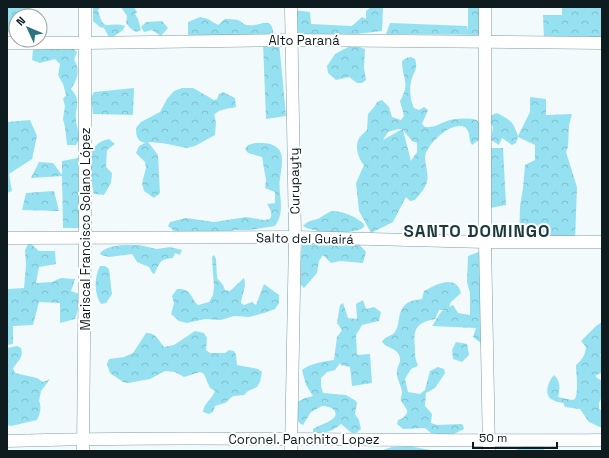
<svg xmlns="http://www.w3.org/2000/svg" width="609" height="458" font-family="'Space Grotesk',sans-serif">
<defs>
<pattern id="forest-crowns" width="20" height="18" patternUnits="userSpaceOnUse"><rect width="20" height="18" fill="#95e1f1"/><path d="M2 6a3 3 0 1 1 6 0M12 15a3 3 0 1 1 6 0" fill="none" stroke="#7fc0ce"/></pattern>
</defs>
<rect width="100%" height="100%" fill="#f3fafc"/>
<g fill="url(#forest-crowns)" fill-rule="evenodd">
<polygon points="7,7 30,7 31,9 39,11 39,16 16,16 15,36 7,31"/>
<path d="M93,7h8l-3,3c6,25 10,10 27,16l-2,4 -13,9 -6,-11 -4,-1 -7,-6z"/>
<polygon points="121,7 134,7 137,12 135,14 138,19 141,30 136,32 130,28 126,23 127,16"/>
<polygon points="371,7 383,7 382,31 348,35 296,34 294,10 310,12 311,24 352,26 362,17 366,19 366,11"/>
<polygon points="468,7 479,7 480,35 386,34 390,23 467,26 468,31"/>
<polygon points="562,7 602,7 602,40 586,36 565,39 544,39 543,15 562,15"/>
<path d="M200,17l8,2 10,6 7,-6c4,0 9,0 13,1 3,1 5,4 8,5 16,3 27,-14 28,15h-86v-18z"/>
<polygon points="162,21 168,28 161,36 152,30 144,32 141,27 146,22"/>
<polygon points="279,42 286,116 266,119 263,43"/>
<polygon points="352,45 354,45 365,49 364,68 366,80 362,83 357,83 349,77 336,80 328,73 327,66 335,54"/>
<path d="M72,47l5,5 -3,8c7,10 3,20 -3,29 11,12 4,17 5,30 0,6 3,13 4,19l-4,7h-9l-2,-18 -2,-8 2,-13 -2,-7 3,-4 -3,-11 -5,-9 2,-11 -5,-5 -15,4 -8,-3 1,-10z"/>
<path d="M411,57l4,2c3,8 0,12 -3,19 -3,9 -2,22 2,30l5,2 5,-3 4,3 -6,14 3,3c9,1 14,-3 22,-6 9,-3 22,-3 30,-1l3,5v14l-8,6c-4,-5 -1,-12 -6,-17 -4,-3 -10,-2 -15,0 -9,4 -25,18 -26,29 0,8 4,16 2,25 -2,7 -8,13 -12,18l-5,1 -4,-4 -13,25 -22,11 -12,-22 -3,-28 8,-18c-6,-6 -10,-21 -4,-28 2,-3 5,-5 7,-7l1,-16 7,-8 2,-4 5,-2 7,7 3,10 9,3 3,-4 -4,-15c11,-19 2,-21 2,-40l4,-3zM398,129h4l-19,11 5,-8zM403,130l9,11 5,2v9l-6,9z"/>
<polygon points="134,88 133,115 93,114 91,98 94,92"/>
<path d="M182,88h11l21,12 3,-1 2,-5 4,-2 12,6 1,9c-8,2 -17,2 -22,8l2,7 -1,13 -20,11 -8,2 -25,-5 -14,-1 10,13 2,38 -6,5 -10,-7 -2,-8 4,-15 -1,-6 -9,-9 3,-7 6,-3c-8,-2 -9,-7 -9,-15l5,-6 19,-10 7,-13 7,-8z"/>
<path d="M530,97l16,2v16l26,-1 -3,11 -1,22 -2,5 11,35 -2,55h-56l1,-36 3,-18 2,-23 10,-5v-15l-17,-8 -2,6 -4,2 -10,-7 -3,7 -8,-5 2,-13 -6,-10 10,-4c14,7 16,9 21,23l12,-24z"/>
<polygon points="30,120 37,136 32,159 9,174 12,191 7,193 7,122"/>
<path d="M109,139l6,5 -8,6 -1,17 6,6 -1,10 -7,12 -10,-1c-4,-20 -12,-50 15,-55z"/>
<path d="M255,143c9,0 19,-1 25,8 4,7 1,20 0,27 -2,13 3,25 0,37 -1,4 -3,8 -5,11l-25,4h-16l-11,4 -34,-3h-15l-6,-5 2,-4 16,-4 28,4 32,-5 18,3 6,-1c3,-6 0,-10 -3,-15l8,-1v-11l-10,-4 1,-8 -4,-23 -14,-4 -3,-4 3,-4z"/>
<polygon points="484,148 503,148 506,205 485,209"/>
<polygon points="78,158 80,228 63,228 62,176 31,178 39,162 53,163 62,175 62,161"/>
<polygon points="54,191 59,211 22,210 26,193"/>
<path d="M333,211c12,1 22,5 31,13v3c-10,9 -51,6 -61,-1 5,-5 7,-5 14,-7 4,-1 10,-7 16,-8z"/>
<polygon points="314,241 359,244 366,252 363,263 340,261 331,263 323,255 319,261 317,273 304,288 299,283 302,245"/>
<polygon points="29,242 39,251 55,251 56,264 39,267 36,283 52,282 61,278 75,279 71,291 82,295 75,319 60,323 60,303 39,302 33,325 13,326 13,344 7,345 7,289 24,288 26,265 25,250"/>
<path d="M124,245h15l18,4 13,-2 12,3 -2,5 -5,-2 -2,5c-13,1 -13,4 -18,15l-2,1 -4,-7 -12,-5 -5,-8 -23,3 -8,-2 -1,-2c7,-7 15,-7 24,-8z"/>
<path d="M481,251l4,90 -4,2 -8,-6 3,-9 -44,-2 9,-14 3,-2h-5l-4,9c-20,4 -22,11 -20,30 0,6 0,10 3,16l-2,2 -5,2 -6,10 3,13 12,2 5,-4 5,-19 8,-4 6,2 1,4 -10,15 -9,5 -1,13 7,8 -1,9 6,2 24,-1 2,1 1,4 -14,7 -19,-3 -6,-5 -22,1 -6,-5 1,-4 5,-2 4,-5v-3l-6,-9c-1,-3 1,-6 1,-9 -1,-8 -6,-13 -5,-22 1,-5 5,-9 2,-15 -3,-7 -12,-7 -17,-13 3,-6 8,-5 12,-9 8,-9 1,-23 15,-31 4,-2 9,-2 13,-3l2,-8c11,-6 32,-18 37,2l-10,9 -2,5 4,-2 5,8 12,2v-22l-3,-11 1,-26z"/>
<path d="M214,255l2,4 1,19 6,7 2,5 5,1 14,-13c3,9 -2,16 -3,25l3,2 8,-3 4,3 8,-21 15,11v8l-4,6 -11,4 -15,4 -15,-1 -13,4 -16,-1 -18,4 -8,-2 -8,-7 3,-11 -2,-7 5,-7c15,-1 14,10 21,16l11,-3 4,-7 1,-8 -2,-30z"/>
<path d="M100,266h5l4,3 3,25 -6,9 -5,1c-7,-10 -7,-27 -1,-38z"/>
<path d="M363,300l3,9 8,-2 7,5 -2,9 -17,4 -6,10 1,20 13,-1 2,29 -20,3 -2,-19 -9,-2 -1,-2 -5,7 -8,2 -6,6v8l2,7 23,2 10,6 1,2 -2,11 4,6 2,9 -5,4 -3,1 -12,-10c-7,6 -19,12 -28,8v-3c5,-4 29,-9 21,-19 -3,-3 -8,-4 -12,-4l-11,6 -8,13 -4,-2 -5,-9 3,-12 8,-4 8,-2 -7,-11 -4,-15c7,-6 22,-9 32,-10l3,-23 5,-7 -5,-7 3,-18 3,-2 5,15 9,1 -1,-15z"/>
<path d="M602,322v14l-1,1 1,3v14l-2,1 2,2v16l-6,2v2l6,4v16l-3,6v5l3,4v16l-13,-6 -9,-13 -15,-2 -2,-4c-3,-1 -7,-1 -10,-3 -10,-4 -5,-19 1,-25 7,7 6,13 4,22l14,3 3,-1c4,-8 1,-25 1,-34 7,-6 9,-10 10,-18l-5,-6 15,-15z"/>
<path d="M195,331l9,2 3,5 -1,12 4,3h15l4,-3 5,1 2,4 1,10 21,4 4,3 -2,10 -3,5 -9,4 -4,4 -11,1 -8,7 -10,3 -2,6 -4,2 -6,-2c1,-9 9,-13 12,-21l-5,-3 -6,-14 -4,-2 -16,5 -9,-5 -10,-1 -15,8 -22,4 -5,-1 -13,-9 -3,-9 2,-5 15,-2 9,-4 13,-20c11,0 12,7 18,14l10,-2z"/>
<polygon points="456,342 467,344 469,355 462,362 453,359 452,350"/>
<path d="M17,346l4,2 1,6 -2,5 -7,9 2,5 22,5 6,4 7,-3 -9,12 -2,10c3,6 1,13 -2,19l-26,6 -4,-1v-77z"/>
<polygon points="525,445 543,446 544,448 544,451 514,451"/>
<polygon points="408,446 436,451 380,451 392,447"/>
</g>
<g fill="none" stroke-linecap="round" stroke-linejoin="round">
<defs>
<g id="minor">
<polyline points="485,7 485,242 489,451"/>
<polyline points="7,43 85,43 292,40 602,43"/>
<polyline points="7,238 295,237 485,242 602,242"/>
<path d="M7,441c198,-6 397,1 595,-1"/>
<polyline points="83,451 85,238 85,7"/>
<polyline points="291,451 295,237 291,7"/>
</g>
</defs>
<use href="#minor" stroke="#7c9ea6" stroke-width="13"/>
<use href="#minor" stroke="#fff" stroke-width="12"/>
</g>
<g text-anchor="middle" stroke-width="4" stroke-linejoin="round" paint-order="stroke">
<g font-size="13" fill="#0f1c1f" stroke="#fff">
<text x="304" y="45">Alto Paraná</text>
<text transform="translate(294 181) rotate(-91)" y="5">Curupayty</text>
<text transform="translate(85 229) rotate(-90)" y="5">Mariscal Francisco Solano López</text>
<text transform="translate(305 238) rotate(1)" y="5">Salto del Guairá</text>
<text x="304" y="444">Coronel. Panchito Lopez</text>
</g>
<g font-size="17" font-weight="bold" letter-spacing="1" fill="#1a3a40" stroke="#fff">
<text x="477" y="237">SANTO DOMINGO</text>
</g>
</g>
<rect width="609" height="458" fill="none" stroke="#0f1c1f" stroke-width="16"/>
<g transform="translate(28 28) rotate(314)"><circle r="19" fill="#ffffff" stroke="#9fa4a5"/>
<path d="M0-3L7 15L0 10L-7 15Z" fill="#2c7280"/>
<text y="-6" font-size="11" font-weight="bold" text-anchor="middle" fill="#0f1c1f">N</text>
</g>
<path d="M473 442v6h84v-6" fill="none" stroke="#0f1c1f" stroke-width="2"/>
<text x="479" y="442" font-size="12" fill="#0f1c1f" stroke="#ffffff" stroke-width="3" paint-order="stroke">50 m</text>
</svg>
